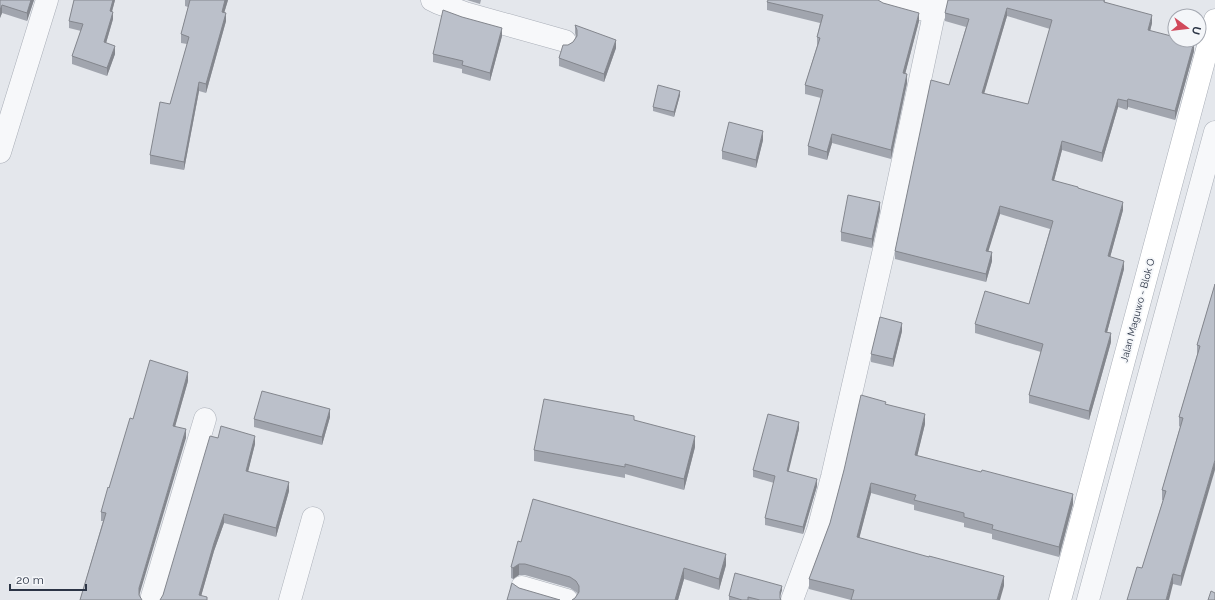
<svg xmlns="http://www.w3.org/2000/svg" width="1215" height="600" font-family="Raleway,sans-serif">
<rect width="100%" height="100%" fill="#e4e7ec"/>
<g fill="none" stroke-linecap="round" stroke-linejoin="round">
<defs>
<g id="street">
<polyline points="432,0 438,3 465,13 565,41"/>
<polyline points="887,0 935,13"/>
<polyline points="0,152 47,0"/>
<polyline points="522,587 567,600"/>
<polyline points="151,600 205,419"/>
<polyline points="290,600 313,518"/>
<polyline points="792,600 818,530 832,477 885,245 937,0"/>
<polyline points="1088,600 1215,132"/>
</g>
<polyline id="secondary" points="1060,600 1215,20"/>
</defs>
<use href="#street" stroke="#a9aeb7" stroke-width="23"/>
<use href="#secondary" stroke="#a9aeb7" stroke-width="23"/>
<use href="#street" stroke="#f7f8fa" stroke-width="22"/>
<use href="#secondary" stroke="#fff" stroke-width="22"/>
</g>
<g fill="#a1a5ae" fill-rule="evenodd">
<polygon points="0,0 34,0 27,21 2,13 0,18"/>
<polygon points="74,0 115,0 112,11 113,19 106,43 115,54 107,76 72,64 72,56 81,31 69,28 69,21"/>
<polygon points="185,0 228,0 224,13 226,21 206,93 199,91 184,170 150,164 150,155 170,104 187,44 181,43 181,34 188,7 185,6"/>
<polygon points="467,0 481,0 480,4"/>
<path d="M1105,0v2l47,21 -2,8 44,20 -19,69 -47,-13 -1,3 -9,-3 -16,55 -40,-12 -8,30 24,9 45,21 -13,47 14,12 -17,63 4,10 -22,78 -60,-17v-8l12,-43 -66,-19v-9l54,-20 21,-75 -50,-15 -12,37 4,10 -6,21 -91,-23v-8l54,-166 17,-58 -21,-6v-8zM1007,16l43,13 -22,75 -44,-11z"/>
<polygon points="767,2 883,3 919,21 905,74 907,83 891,159 832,143 827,160 808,155 808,146 821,98 805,94 805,85 817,46 817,37 820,23 767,10"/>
<polygon points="575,25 616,48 604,82 559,66 559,58 568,45 573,42 576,37 575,33"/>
<polygon points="502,36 490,81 462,73 462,69 433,62 433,54"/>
<polygon points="680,95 674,117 653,111 653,107"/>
<polygon points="763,140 756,168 722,159 722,151"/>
<polygon points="880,210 872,248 841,241 841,232"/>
<polygon points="1215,284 1181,586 1173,584 1142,568 1163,500 1162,500 1162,490 1180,427 1179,426 1179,417 1197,355 1197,345"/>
<polygon points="902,331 893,367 871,362 871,354"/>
<polygon points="188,381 175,426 186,438 80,600 103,521 101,521 101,512 133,419"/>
<polygon points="886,404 925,424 917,456 1073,504 1059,557 992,539 992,534 964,527 964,523 914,510 914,505 871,493 859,538 1004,586 851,600 809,589 809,579 830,523 844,470"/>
<polygon points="330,417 322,445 254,427 254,419"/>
<polygon points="634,420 695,447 684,490 625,474 625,478 534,461 534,450"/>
<polygon points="799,429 788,471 817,486 803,534 765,525 765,518 774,483 753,477 753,470"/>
<polygon points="218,438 255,444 248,471 289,491 276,537 224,523 214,551 201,596 207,600 163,595"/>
<polygon points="521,542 726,565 719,590 684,579 678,600 572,600 575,598 578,594 576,592 570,588 525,575 519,575 513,579 511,578 511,567"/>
<polygon points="782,590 780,596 781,600 729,600 729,596"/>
</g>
<g fill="#83868d">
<polygon points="31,0 34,0 27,21 27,13"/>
<polygon points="113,0 115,0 110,19 110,11"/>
<polygon points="225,0 228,0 222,20 222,12"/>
<polygon points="2,5 2,13 0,18 0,10"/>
<polygon points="1007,8 1007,16 982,101 982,93"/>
<polygon points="113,12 113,19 104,50 104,42"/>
<polygon points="226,13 226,21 206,93 206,84"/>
<polygon points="919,13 919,21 903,82 903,73"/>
<polygon points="1152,15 1152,23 1148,39 1148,30"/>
<polygon points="502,28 502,36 490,81 490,73"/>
<polygon points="616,40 616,48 604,82 604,74"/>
<polygon points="1194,42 1194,51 1175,120 1175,111"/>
<polygon points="115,46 115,54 107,76 107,68"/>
<polygon points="907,74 907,83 891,159 891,150"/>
<polygon points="199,82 199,91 184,170 184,162"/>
<polygon points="680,91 680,95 674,117 674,112"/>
<polygon points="1118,99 1118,107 1102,162 1102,153"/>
<polygon points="1128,99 1128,107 1127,110 1127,101"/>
<polygon points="763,131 763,140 756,168 756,160"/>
<polygon points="832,134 832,143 827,160 827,152"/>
<polygon points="1062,141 1062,150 1052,188 1052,180"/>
<polygon points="880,202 880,210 872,248 872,239"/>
<polygon points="1123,202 1123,210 1108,265 1108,256"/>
<polygon points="1000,206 1000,214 986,259 986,251"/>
<polygon points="992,252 992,261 986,282 986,274"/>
<polygon points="1124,261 1124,269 1105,340 1105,332"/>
<polygon points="902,323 902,331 893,367 893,359"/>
<polygon points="1111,333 1111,342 1089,420 1089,411"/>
<polygon points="188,372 188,381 173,434 173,426"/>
<polygon points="330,409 330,417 322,445 322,437"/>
<polygon points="925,414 925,424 915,465 915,455"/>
<polygon points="799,422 799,429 787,478 787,471"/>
<polygon points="186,429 186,438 139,596 139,588"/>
<polygon points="255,436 255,444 246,480 246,471"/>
<polygon points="695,436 695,447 684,490 684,479"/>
<polygon points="1215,460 1215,470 1181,586 1181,576"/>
<polygon points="817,479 817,486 803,534 803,527"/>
<polygon points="289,482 289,491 276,537 276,528"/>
<polygon points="871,483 871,493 857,547 857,537"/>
<polygon points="1073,494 1073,504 1059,557 1059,547"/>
<polygon points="224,514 224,523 214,551 200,600 199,595 214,543"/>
<polygon points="726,554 726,565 719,590 719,579"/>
<polygon points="519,564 519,575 513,579 513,568"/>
<polygon points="684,568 684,579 678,600 675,600"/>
<polygon points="1173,574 1173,584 1169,600 1166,600"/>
<polygon points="1004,576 1004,586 1000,600 997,600"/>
<polygon points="782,586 782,590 780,596 780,592"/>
</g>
<g fill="#bbc0ca" stroke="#83868d" fill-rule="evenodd">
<polygon points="0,0 31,0 27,13 2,5 0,10"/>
<polygon points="74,0 113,0 110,11 113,12 104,42 115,46 107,68 72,56 83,24 69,21"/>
<polygon points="190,0 225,0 222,12 226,13 206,84 199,82 184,162 150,155 160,102 170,104 189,37 181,34"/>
<polygon points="768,0 878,0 883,3 919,13 903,73 907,74 891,150 832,134 827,152 808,146 823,90 805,85 820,38 817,37 823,15 767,2"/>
<path d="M948,0h156v2l48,13 -4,15 27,7v3h10l9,2 -19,69 -47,-12 -1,2 -9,-2 -16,54 -40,-12 -10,39 26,7v1l45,14 -15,54 16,5 -19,71 6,1 -22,78 -60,-16 14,-51 -68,-20 10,-33 44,13 24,-83 -53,-15 -14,45 6,1 -6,22 -91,-23 36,-171 18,5 20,-66 -24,-6zM1007,8l45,12 -24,84 -46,-11z"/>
<polygon points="443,10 462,17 502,28 490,73 462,65 463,61 433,54"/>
<polygon points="575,25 616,40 604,74 559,58 563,45 568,45 573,42 577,36 577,30"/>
<polygon points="658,85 680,91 674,112 653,107"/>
<polygon points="729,122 763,131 756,160 722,151"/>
<polygon points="848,195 880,202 872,239 841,232"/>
<polygon points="1215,284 1215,460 1181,576 1173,574 1166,600 1127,600 1137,567 1142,568 1166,491 1162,490 1183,418 1179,417 1200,346 1197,345"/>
<polygon points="880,317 902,323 893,359 871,354"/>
<polygon points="150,360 188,372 173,426 186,429 139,588 139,595 142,600 80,600 106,513 101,512 108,487 109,488 130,418 133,419"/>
<polygon points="262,391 330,409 322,437 254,419"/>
<polygon points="861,395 886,402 885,404 925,414 915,455 981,472 982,470 1073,494 1059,547 992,529 993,525 964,517 964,513 914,500 916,495 871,483 857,537 929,557 929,556 1004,576 997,600 851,600 854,590 809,579 830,523 844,470"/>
<polygon points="544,399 634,416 634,420 695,436 684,479 625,464 625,467 534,450"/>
<polygon points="768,414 799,422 787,471 817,479 803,527 765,518 775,476 753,470"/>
<polygon points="221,426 255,436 246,471 289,482 276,528 224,514 214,543 199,595 207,597 207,600 160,600 163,595 210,436 218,438"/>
<polygon points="533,499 726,554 719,579 684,568 675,600 572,600 575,598 579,592 579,586 576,581 570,577 525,564 519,564 513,568 511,567 518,541 521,542"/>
<polygon points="735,573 782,586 780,592 780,598 781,600 760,600 748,597 748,600 742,600 729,596"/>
<polygon points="512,583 519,588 560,600 507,600"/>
<polygon points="1211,591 1215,593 1215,600 1208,600"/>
</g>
<g text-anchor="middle" stroke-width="3.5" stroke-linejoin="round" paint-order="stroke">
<g font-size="10" fill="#2b3445" stroke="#f4f6f9">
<text transform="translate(1137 310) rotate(-75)" y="4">Jalan Maguwo - Blok O</text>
</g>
</g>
<g transform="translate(1187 28) rotate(105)"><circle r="19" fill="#f4f6f9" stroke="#a4a8b1"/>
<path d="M0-3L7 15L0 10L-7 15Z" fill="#d1495b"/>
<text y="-6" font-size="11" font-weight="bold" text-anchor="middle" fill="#2b3445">U</text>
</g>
<path d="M10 584v6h76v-6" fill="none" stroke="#2b3445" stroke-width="2"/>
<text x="16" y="584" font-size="12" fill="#2b3445" stroke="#f4f6f9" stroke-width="3" paint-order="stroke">20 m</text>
</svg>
